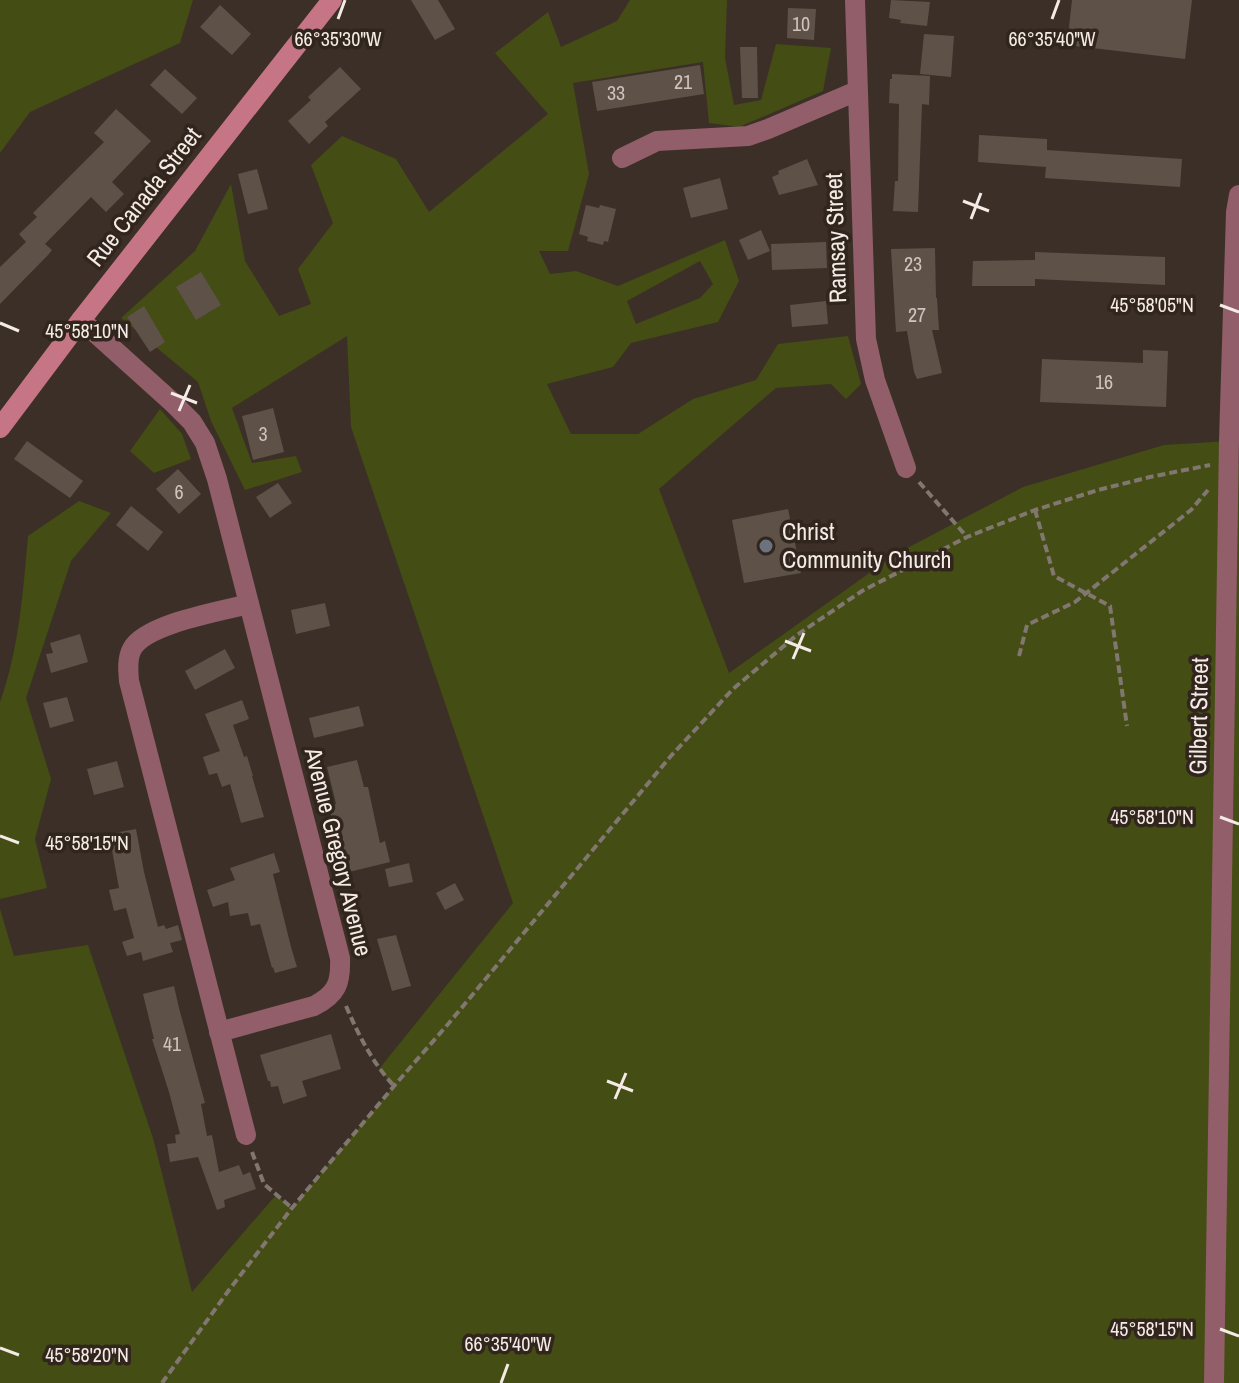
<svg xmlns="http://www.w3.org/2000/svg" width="1239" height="1383" font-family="'Archivo Narrow',sans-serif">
<rect width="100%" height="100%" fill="#3b2f27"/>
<g fill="#444d13" fill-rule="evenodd">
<polygon points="0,0 193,0 180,43 30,112 0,153"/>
<path d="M630,0h97l-2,58 9,47 27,-5 15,-56 55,4 -8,43 -84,36 -30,-4 -6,-61 -130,21 16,91 -21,77h-29l11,23 26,-3 42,15 107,-46 14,41 -21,41 -87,21 -18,24 -66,17 24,50h67l55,-35 63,-19 22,-36 70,-8 13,48 -15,15 -15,-15 -55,4 -117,101 70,184 167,-119 127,-67 141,-42 65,-4 1,23h9v919h-1239v-474l14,47 74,-11 65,193 39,154 84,-97 16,13 102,-122 -15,-17 134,-166 -162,-476 -4,-91 -115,72 20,55 44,-7 6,16 -57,18 -34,-69 -13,-39 -77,-64 74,-67 36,-67 14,77 34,55 32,-12 -13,-35 35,-46 -22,-58 31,-29 54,23 33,53 119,-98 -53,-61 53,-41 13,35 56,-26zM700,261l13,23 -13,14 -64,26 -9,-23z"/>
<polygon points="160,409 182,434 191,459 154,473 130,451"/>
<path d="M79,501l32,12 -40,48 -45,137 25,81 -16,60 12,49 -47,11v-197c19,-53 23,-110 28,-166z"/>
</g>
<g fill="#5e5148">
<polygon points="411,0 438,0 455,29 435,40"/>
<polygon points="891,0 930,2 927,26 900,23 901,20 889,18"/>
<polygon points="1072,0 1192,0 1185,59 1067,45"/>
<polygon points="220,5 251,34 232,55 200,27"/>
<polygon points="788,8 816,9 814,40 787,38"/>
<polygon points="924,34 954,36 951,77 920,74"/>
<polygon points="740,47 757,47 758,98 742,98"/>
<polygon points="700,65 704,94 597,111 592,82"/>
<polygon points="340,67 361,89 325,122 328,126 309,144 288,121 311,100 308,97"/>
<polygon points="165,69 197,98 182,114 150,85"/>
<polygon points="892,74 930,76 929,105 922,104 918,212 893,211 895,181 898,181 899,104 889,103 890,79 892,79"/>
<polygon points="116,109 151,141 112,182 124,194 106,212 91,197 45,244 52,250 48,255 0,304 0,267 26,242 19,234 37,217 33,213 104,142 94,133"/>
<polygon points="979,135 1047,139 1047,150 1182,159 1180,187 1045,178 1046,167 978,162"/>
<polygon points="807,159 818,185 779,195 772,177 779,174 778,171"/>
<polygon points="257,169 268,209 248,214 238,174"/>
<polygon points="720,178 728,209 691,218 683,188"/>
<polygon points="586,205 599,208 600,205 616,209 608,242 604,241 603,245 587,241 588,237 579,234"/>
<polygon points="761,230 770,251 748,260 739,240"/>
<polygon points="826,242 827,268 772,270 771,244"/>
<polygon points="935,248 936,298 937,298 939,330 932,330 942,373 917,379 914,372 907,331 896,332 891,249"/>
<polygon points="1035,252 1165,257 1165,285 1035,279 1035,286 972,286 973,261 1035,260"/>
<polygon points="201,272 221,305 196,320 176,287"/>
<polygon points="826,301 828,324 792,327 790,305"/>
<polygon points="144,306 165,342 150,352 127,317"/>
<polygon points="1143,350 1168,351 1166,407 1040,402 1042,359 1143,363"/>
<polygon points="273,408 284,452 253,460 242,416"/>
<polygon points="27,441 83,481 70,498 14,459"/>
<polygon points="178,469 201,494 179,514 156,489"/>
<polygon points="278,483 292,503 270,518 256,497"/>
<polygon points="131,506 163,532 148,551 116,525"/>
<polygon points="788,509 801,573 744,583 732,520"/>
<polygon points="325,603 330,626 296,634 291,610"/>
<polygon points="80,634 88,662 51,673 46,654 53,653 50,643"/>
<polygon points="225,649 235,668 195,690 185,671"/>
<polygon points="67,697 74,721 50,728 43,703"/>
<polygon points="242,700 249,719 233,725 244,757 247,756 253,776 252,776 264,817 241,823 230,784 222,787 217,773 209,775 203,757 220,751 205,714"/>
<polygon points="359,706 364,726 314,738 309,718"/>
<polygon points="357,760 364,787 368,787 380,843 385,841 390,862 349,872 337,825 333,826 329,805 336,804 327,767"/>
<polygon points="117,761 124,787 94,795 87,769"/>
<polygon points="136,829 144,872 158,927 164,925 166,929 178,925 182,940 170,943 173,952 143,961 141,952 127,956 122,942 134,938 126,908 114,911 109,890 119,888 109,834"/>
<polygon points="274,853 280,872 273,874 291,947 297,967 275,973 273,967 272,968 260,924 251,926 248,913 230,916 228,902 213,907 207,890 235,880 230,868"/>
<polygon points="409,863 413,882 389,887 385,869"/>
<polygon points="455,883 464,900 445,910 436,893"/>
<polygon points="396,935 411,986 392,991 377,939"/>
<polygon points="174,986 179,1008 205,1103 201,1104 207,1136 212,1135 219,1172 239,1165 243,1175 250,1172 256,1189 224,1200 225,1207 217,1210 198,1157 170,1162 167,1144 176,1143 175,1135 180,1134 169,1092 152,1039 154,1039 143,994"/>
<polygon points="331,1034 341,1069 302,1081 307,1096 283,1104 278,1086 271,1087 270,1081 268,1081 260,1055"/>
</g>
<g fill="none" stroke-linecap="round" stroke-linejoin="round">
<g stroke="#817670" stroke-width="4" stroke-dasharray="8 4" stroke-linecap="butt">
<polyline points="919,482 967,537"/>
<polyline points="1035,510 1054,576 1110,606 1127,726"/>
<polyline points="1019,656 1027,625 1075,602 1191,510 1208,490"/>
<path d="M346,1006c13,30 26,56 48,80"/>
<polyline points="252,1152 264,1184 292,1208"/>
<polyline points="162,1383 229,1290 292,1208 394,1086 449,1023 670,757 733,689 797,635 862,591 967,537 1035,510 1098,490 1150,477 1210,465"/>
</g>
<g stroke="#915e69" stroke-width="20">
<polyline points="855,0 866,339 875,380 906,468"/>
<polyline points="622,158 657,141 748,136 768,129 857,91"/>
<path d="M81,320l91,82 20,20 13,21 12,36 123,479c1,25 -3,36 -26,48l-95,26"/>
<path d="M246,1135l-117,-454c-1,-11 -2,-23 3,-32 13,-25 89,-38 117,-45"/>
<polyline points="1214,1383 1229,441 1236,212 1239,195"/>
</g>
<polyline stroke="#c67587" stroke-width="20" points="0,428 81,320 332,0"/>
</g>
<path fill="none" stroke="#f4ebe6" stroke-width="3" d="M338,19l7,-19M1052,19l7,-19M963,201l26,10M971,219l10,-26M1220,305l19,7M0,323l19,8M171,393l26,10M179,411l11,-26M785,641l26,10M793,659l11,-26M1220,817l19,7M0,836l19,7M607,1081l26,10M615,1099l11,-26M1220,1329l19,7M0,1348l19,7M501,1383l7,-19"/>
<circle fill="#6b7280" stroke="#31251d" stroke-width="3" cx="766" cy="546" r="8"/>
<g text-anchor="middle" stroke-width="7" stroke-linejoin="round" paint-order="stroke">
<g font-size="20" fill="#cec4be">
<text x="801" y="31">10</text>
<text x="683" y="89">21</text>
<text x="616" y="100">33</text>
<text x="913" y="271">23</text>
<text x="917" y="322">27</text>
<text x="1104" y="389">16</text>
<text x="263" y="441">3</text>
<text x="179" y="499">6</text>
<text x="172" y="1051">41</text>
</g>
<g font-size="24" fill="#f4ebe6" stroke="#31251d">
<text transform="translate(144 197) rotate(-52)" y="8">Rue Canada Street</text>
<text transform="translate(836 238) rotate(-92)" y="8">Ramsay Street</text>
<text transform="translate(1199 716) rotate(-89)" y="8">Gilbert Street</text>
<text transform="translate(338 852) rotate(76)" y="8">Avenue Gregory Avenue</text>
</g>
<g font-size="24" fill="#f4ebe6" stroke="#31251d" text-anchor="start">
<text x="782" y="540">Christ<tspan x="782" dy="28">Community Church</tspan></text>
</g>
</g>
<g font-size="20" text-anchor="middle" fill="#f4ebe6" stroke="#31251d" stroke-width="7" stroke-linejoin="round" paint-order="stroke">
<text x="1052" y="46">66°35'40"W</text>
<text x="338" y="46">66°35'30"W</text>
<text x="1152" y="312">45°58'05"N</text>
<text x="87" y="338">45°58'10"N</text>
<text x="1152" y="824">45°58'10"N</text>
<text x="87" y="850">45°58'15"N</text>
<text x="1152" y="1336">45°58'15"N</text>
<text x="508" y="1351">66°35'40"W</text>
<text x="87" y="1362">45°58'20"N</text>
</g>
</svg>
